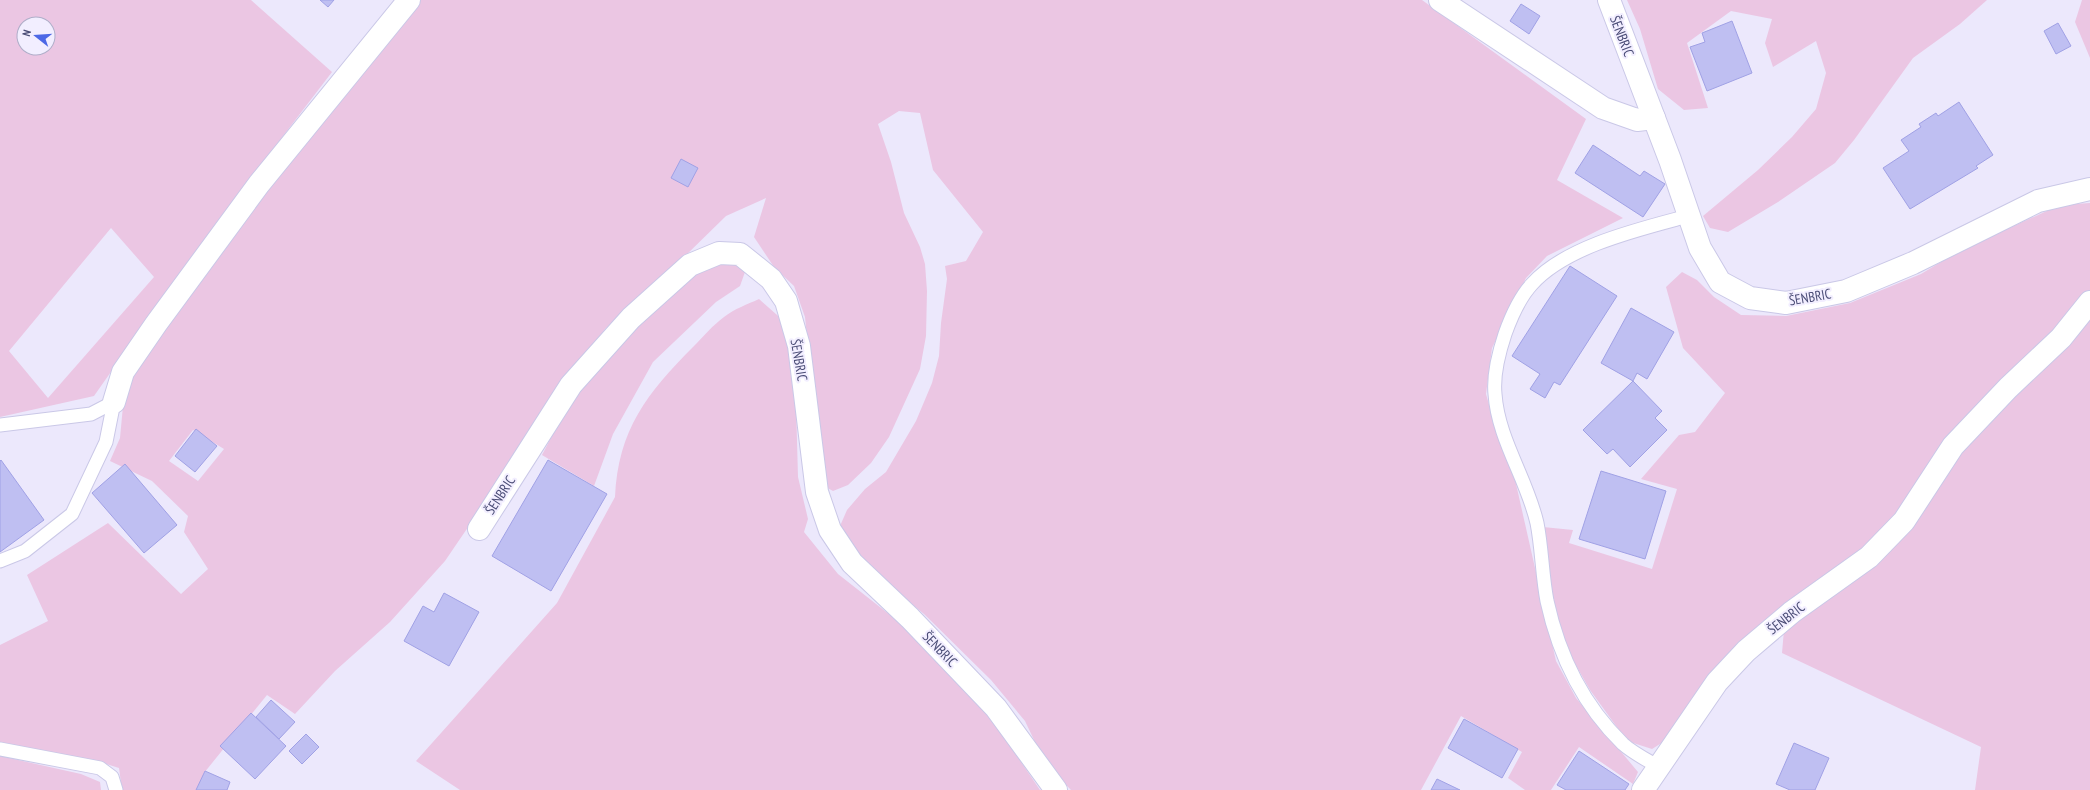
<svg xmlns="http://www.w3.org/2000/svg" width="2090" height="790" font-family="'PT Sans Narrow',sans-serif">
<rect width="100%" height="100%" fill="#ece8fc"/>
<g fill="#ebc6e3" fill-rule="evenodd">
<path d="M0,0h251l81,72c-82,106 -161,214 -238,324l-94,21zM24,24h24v24h-24zM111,228l43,49 -106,121 -39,-47z"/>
<path d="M421,0h1001l164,119 -29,61 66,38 -76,38 -21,22 -34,70 -6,46 9,32 19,49 42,186 20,37 62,74 -5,12 -54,-37 -28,43h-26l-17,-12 14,-26 -61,-36 -40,74h-350l-26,-27 -20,-42 -34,-41 -67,-66 -47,-38 -28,-29 -9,-21 7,-16 18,-21 21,-17 30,-51 16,-38 7,-27 2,-33 6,-44 -2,-13 21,-5 17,-29 -50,-62 -13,-57 -21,-2 -21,13 13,38 13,51 16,34 5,17 2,27 -1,45 -6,33 -31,68 -18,26 -23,22 -15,6 -11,-6 -17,-168 -11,-31 -20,-19 -20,-30 12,-39 -40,18 -47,46 -73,66 -48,59 -66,105 -47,69 -55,61 -55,49 -40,43 -28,-19 -63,78 -6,17h-76l-3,-22 -19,-6 -100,-19v-98l48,-24 -21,-46 81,-52 73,71 27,-25 -24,-37 4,-16 -36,-35 -42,-20 10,-23 3,-32 7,-27 139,-195 132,-164zM193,430l31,19 -26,32 -29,-20z"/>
<polygon points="1627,0 1987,0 1960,24 1913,58 1854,140 1835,163 1778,202 1728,232 1710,228 1703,216 1758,170 1792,137 1816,109 1826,73 1816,41 1773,67 1765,43 1772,19 1731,11 1687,43 1708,108 1684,110 1658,89 1640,29"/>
<polygon points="2082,0 2090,0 2090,58 2075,22"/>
<polygon points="2090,203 2090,290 2086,296 1894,520 1859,552 1768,617 1732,651 1668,739 1652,749 1627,741 1590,690 1570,655 1550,599 1543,527 1573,530 1569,543 1652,569 1677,489 1641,479 1679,435 1695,432 1725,393 1683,348 1666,287 1682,272 1697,280 1714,297 1741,315 1786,316 1850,303 1921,274 1961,250 2060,205"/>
<polygon points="737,263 745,272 740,286 716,302 653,362 613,434 594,486 542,455 578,386 613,343 700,265"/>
<path d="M759,299l26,23 11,83 2,72 10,42 -4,13 34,42 80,63 59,60 63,93h-580l-44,-29 141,-158 58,-106c3,-67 32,-104 78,-150 10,-10 20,-22 31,-30 10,-8 24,-13 35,-18z"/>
<polygon points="2090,312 2090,790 1975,790 1981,747 1782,653 1784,630 1947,467 2008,396 2041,372"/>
<polygon points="0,756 81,774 100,782 101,790 0,790"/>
</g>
<g fill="#bfbff2" stroke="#a0a1e5">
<polygon points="320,0 334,0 328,7"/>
<polygon points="1521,4 1540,16 1529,34 1510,21"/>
<polygon points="1732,21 1752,73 1707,91 1690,47 1705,42 1702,33"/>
<polygon points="2058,23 2071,46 2056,54 2044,31"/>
<polygon points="1959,102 1993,155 1976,166 1978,168 1910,209 1883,168 1909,151 1901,140 1921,127 1919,124 1936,113 1938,116"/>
<polygon points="1593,145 1640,176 1644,171 1665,184 1643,217 1575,173"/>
<polygon points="681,159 698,168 688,187 671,178"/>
<polygon points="1570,266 1617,296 1560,385 1554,382 1545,398 1530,389 1540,374 1512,356"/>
<polygon points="1631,308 1674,332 1647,379 1637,373 1633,381 1601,363"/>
<polygon points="1633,381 1662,411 1655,418 1667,430 1630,467 1613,449 1607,454 1583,430"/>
<polygon points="196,429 217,446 195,472 175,456"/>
<polygon points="1,460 44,520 0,552 0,461"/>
<polygon points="548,460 607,494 551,591 492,556"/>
<polygon points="125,464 177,525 144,553 92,493"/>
<polygon points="1601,471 1666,491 1645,559 1579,539"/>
<polygon points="444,593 479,612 449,666 404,641 423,606 434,612"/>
<polygon points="271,700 295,722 279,739 256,717"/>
<polygon points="251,713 286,746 255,779 220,746"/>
<polygon points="1464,719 1518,749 1502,778 1448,748"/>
<polygon points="306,734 319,747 302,764 289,751"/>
<polygon points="1794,743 1829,758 1815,790 1790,790 1776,784"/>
<polygon points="1579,751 1629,784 1625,790 1566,790 1557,785"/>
<polygon points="205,771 230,782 227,790 196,790"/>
<polygon points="1437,779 1460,790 1431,790"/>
</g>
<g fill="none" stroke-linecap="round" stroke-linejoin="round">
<defs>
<g id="lane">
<polyline points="0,425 91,414 114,402"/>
<polyline points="0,561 25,551 72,514 106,442 114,402"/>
<polyline points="0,749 100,768 112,777 116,790"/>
<path d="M1659,767c-12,-7 -26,-14 -36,-23 -41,-40 -64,-88 -76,-143 -5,-26 -5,-53 -10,-78 -10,-44 -39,-84 -42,-129 -2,-20 4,-42 10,-60 6,-17 15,-37 27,-50 34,-38 108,-55 156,-68"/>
</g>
<g id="street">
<polyline points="1440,0 1603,108 1637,120 1654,118"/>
<polyline points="1609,0 1670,160 1700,248 1720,282 1750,298 1786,303 1846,291 1913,263 2038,201 2090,189"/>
<polyline points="114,402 123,372 156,324 259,184 409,0"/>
<polyline points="479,529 571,385 631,318 690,265 719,253 740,254 771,279 786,301 799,346 817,492 830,530 852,563 910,618 996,708 1056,790"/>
<polyline points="1643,790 1717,682 1746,651 1792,612 1869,557 1904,521 1953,446 2008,388 2061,338 2090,302"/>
</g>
</defs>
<use href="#lane" stroke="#cac8e7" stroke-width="15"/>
<use href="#street" stroke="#cac8e7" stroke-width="24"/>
<use href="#lane" stroke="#fff" stroke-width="13"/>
<use href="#street" stroke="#fff" stroke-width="22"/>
</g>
<g text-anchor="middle" stroke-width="4" stroke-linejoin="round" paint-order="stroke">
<g font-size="14" fill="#4b4d77" stroke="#f2eeff">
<text transform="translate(1622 36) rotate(69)" y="5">ŠENBRIC</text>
<text transform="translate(1810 297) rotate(-10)" y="5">ŠENBRIC</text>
<text transform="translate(799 360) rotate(80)" y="5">ŠENBRIC</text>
<text transform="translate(500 495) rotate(-57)" y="5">ŠENBRIC</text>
<text transform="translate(1786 618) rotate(-38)" y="5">ŠENBRIC</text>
<text transform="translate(940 649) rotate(46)" y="5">ŠENBRIC</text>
</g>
</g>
<g transform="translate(36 36) rotate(287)"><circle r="19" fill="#f2eeff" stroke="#afaec9"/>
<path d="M0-3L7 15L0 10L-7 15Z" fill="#4d68e6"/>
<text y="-6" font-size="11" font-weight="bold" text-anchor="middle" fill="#4b4d77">N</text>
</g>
</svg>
